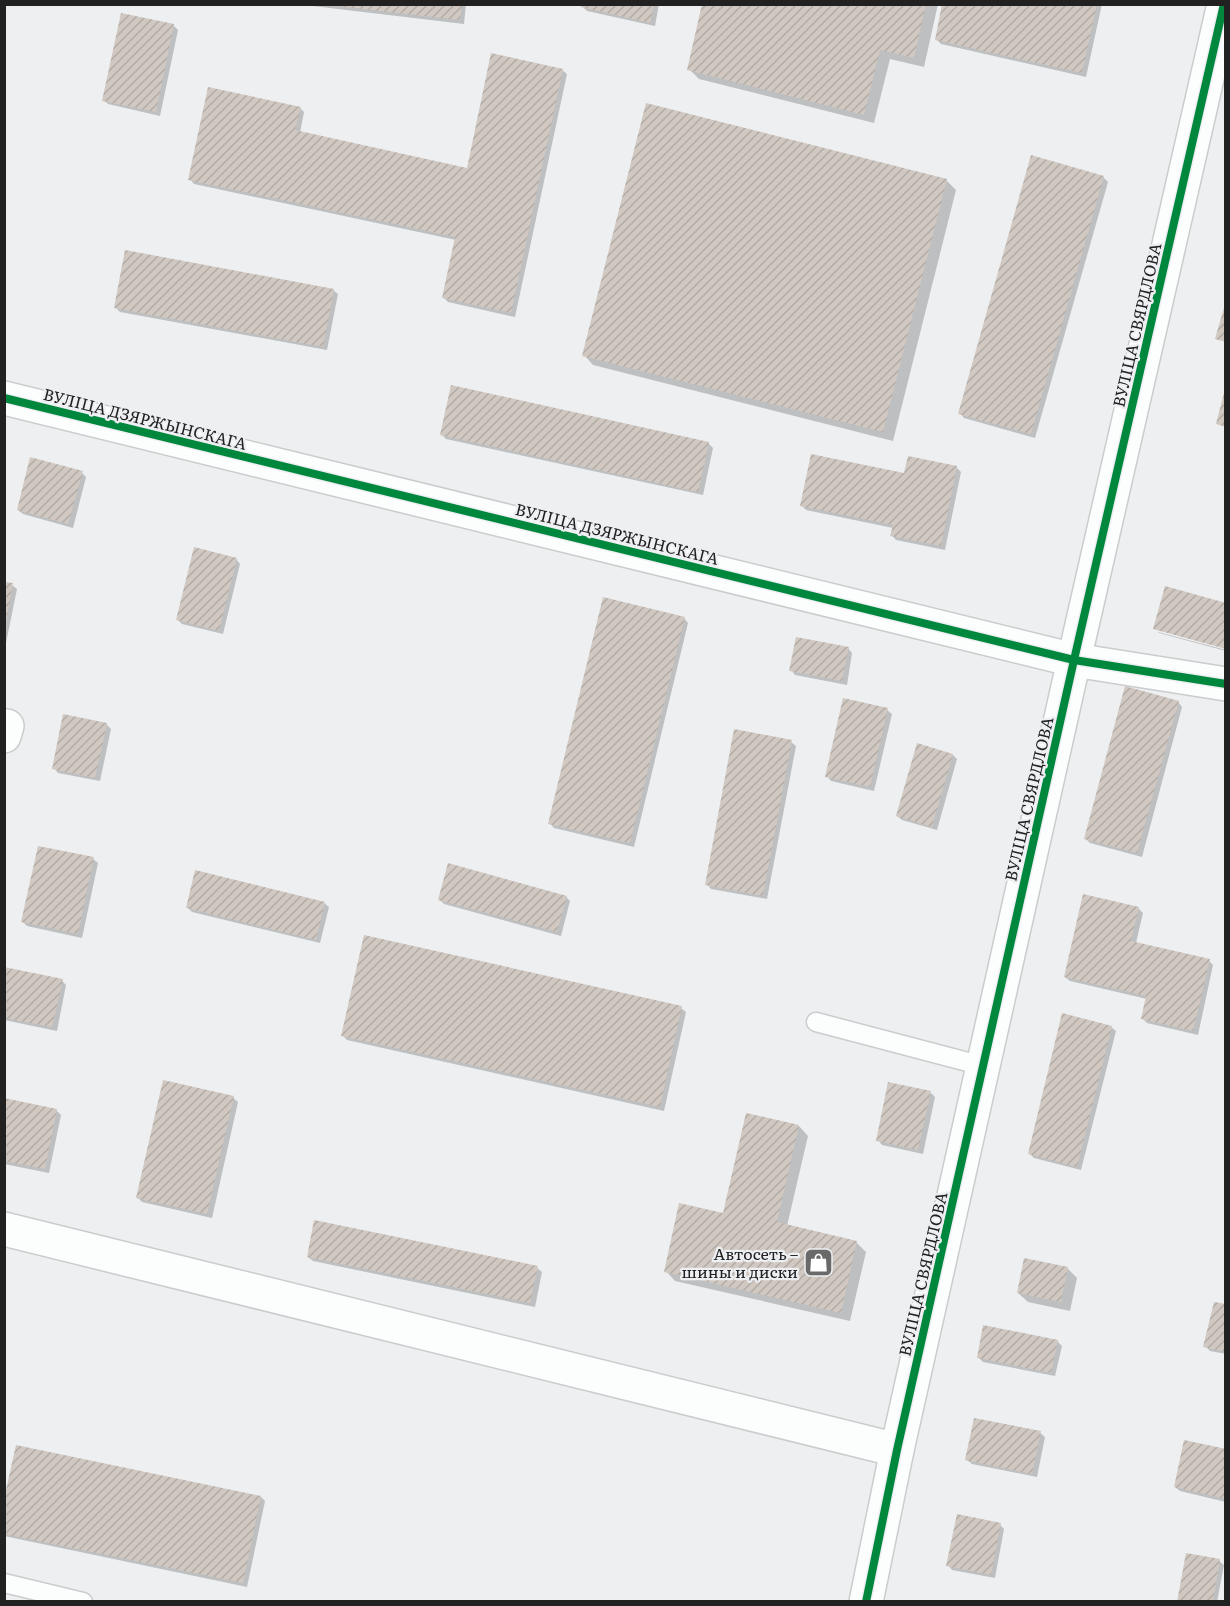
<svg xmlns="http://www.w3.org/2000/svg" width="1230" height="1606" font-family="Literata,serif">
<defs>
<pattern id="building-hatch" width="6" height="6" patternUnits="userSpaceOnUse" patternTransform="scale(1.5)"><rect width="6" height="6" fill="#d0c8c1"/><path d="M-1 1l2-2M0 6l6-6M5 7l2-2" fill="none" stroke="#b2aca6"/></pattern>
</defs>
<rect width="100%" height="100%" fill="#eeeff1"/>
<g fill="#0003">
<polygon points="296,4 466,4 464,24"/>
<polygon points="583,4 659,4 655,26 587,11 583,7"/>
<polygon points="704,4 938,4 924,67 890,59 874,123 699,79 689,69"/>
<polygon points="944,4 1102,4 1086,77 941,44 936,39"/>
<polygon points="174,26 178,30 160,116 108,104 104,100"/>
<polygon points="562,70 567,74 515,317 448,302 444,298 456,240 194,184 190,179 300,108 304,112 300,133 468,169"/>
<polygon points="1103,177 1108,182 1035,438 964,418 960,413"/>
<polygon points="946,180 956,190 893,441 593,365 584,355"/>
<polygon points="333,290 338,294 327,350 120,312 115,307"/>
<polygon points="442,435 708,443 713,448 703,495 446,439"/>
<polygon points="956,467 961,472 945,550 896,540 892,535 893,528 806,510 802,506 905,474"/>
<polygon points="82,473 86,477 73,528 23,514 18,510"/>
<polygon points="236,559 240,564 223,634 182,624 177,619"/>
<polygon points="4,583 12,585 17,589 5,648"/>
<polygon points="684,618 688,623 634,847 554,828 550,823"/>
<polygon points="1158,632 1226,650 1226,651 1159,633"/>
<polygon points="848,648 852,653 847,685 795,675 791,670"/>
<polygon points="1178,702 1182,707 1142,857 1090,843 1086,839"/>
<polygon points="887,710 892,714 874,791 831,781 827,776"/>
<polygon points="106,724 111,729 100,781 58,773 54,768"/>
<polygon points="791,742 796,746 767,899 711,889 707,884"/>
<polygon points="953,755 957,759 937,830 902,820 897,816"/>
<polygon points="93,859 98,863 82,938 27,926 23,922"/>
<polygon points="566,897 570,901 561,936 444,904 439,899"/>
<polygon points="324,903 329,907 320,943 192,912 187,907"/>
<polygon points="1138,908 1143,913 1136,943 1209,961 1213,965 1198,1035 1147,1023 1142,1018 1147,999 1070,981 1065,977"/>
<polygon points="4,975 62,981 66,985 57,1031 4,1020"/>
<polygon points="681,1008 686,1012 664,1111 347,1040 343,1036"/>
<polygon points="1111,1027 1116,1031 1081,1170 1034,1158 1030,1154"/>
<polygon points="931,1093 935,1097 923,1154 882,1145 878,1140"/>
<polygon points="233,1098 238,1102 212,1218 142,1202 138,1198"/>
<polygon points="4,1100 56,1110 61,1115 49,1173 4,1164"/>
<polygon points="799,1126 808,1136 787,1226 856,1242 866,1252 850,1321 675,1281 666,1271 725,1215"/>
<polygon points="308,1257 537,1268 542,1272 535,1307 313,1261"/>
<polygon points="1067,1268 1077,1278 1070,1311 1028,1302 1018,1293"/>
<polygon points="1226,1306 1226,1354 1210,1351 1205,1346"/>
<polygon points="1057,1341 1062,1346 1055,1376 983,1362 978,1357"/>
<polygon points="1040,1433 1045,1437 1037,1477 972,1464 967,1460"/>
<polygon points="1226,1451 1226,1502 1180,1491 1175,1487"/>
<polygon points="261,1497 265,1501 247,1587 4,1536 4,1507"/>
<polygon points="1000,1525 1004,1529 995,1578 952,1570 948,1565"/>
<polygon points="1219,1561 1224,1565 1217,1602 1179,1602"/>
</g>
<g fill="url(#building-hatch)">
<polygon points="337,4 462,4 460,20 337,6"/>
<polygon points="582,4 654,4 650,23 581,7"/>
<polygon points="702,4 926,4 914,58 880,50 864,115 687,70"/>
<polygon points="942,4 1097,4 1082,73 935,40"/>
<polygon points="121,13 174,24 156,112 102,101"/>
<polygon points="491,53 563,69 511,313 442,298 455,237 188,180 208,87 301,107 295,130 467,168"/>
<polygon points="646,103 947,179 883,432 582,356"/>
<polygon points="1031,155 1104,176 1031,434 958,414"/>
<polygon points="125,250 334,289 323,347 114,308"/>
<polygon points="1225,304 1226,305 1226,342 1215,339"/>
<polygon points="451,385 709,442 698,492 440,435"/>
<polygon points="1225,389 1226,389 1226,427 1216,424"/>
<polygon points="811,454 904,473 908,456 957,466 941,546 890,536 893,525 800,506"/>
<polygon points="30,457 83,471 68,524 17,510"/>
<polygon points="194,547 237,558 219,631 176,620"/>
<polygon points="4,582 13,583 6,622 4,622"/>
<polygon points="1165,586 1226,603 1226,649 1153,629"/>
<polygon points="603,597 685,617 630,843 548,824"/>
<polygon points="796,637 849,647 842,681 789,671"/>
<polygon points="1125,686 1179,701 1137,853 1084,839"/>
<polygon points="843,698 888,708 870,787 825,777"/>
<polygon points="63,714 107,723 95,778 52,769"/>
<polygon points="734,729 792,740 763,896 705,885"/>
<polygon points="917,743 953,754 932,827 896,816"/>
<polygon points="38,846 94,857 78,934 21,922"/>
<polygon points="448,863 567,896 557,932 438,900"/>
<polygon points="195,870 325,902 316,940 186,908"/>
<polygon points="1083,894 1139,907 1131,941 1210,959 1193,1031 1141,1019 1146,996 1064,977"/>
<polygon points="364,935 682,1006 660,1107 341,1036"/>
<polygon points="4,967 63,979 52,1027 4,1018"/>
<polygon points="1062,1013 1112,1026 1077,1167 1028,1154"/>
<polygon points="163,1080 234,1096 207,1214 136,1198"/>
<polygon points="888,1082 931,1091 918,1150 876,1141"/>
<polygon points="4,1098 57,1109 45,1169 4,1161"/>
<polygon points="746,1113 799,1125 777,1222 857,1241 841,1313 664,1272 679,1203 723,1213"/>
<polygon points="314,1220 538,1266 530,1303 307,1257"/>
<polygon points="1024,1258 1068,1267 1061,1302 1017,1293"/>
<polygon points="1214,1302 1226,1304 1226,1352 1203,1347"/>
<polygon points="983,1325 1058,1340 1051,1373 977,1358"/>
<polygon points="974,1418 1041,1431 1032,1474 965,1460"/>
<polygon points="1184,1440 1226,1449 1226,1499 1174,1487"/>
<polygon points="16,1445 261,1496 243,1583 4,1534 4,1499"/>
<polygon points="957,1514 1001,1523 991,1575 946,1566"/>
<polygon points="1186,1553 1220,1559 1213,1602 1177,1602"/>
</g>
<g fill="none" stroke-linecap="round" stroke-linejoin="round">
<defs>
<g id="lane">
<polyline points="816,1022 983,1066"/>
<polyline points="4,1583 83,1602"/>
</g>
<g id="street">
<polyline points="4,398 1074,660 1226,684"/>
<polyline points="4,736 7,726"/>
<polyline points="4,1229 897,1450"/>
</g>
<polyline id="secondary" points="866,1602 897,1450 1074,660 1224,4"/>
</defs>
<use href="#lane" stroke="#cbccce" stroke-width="21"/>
<use href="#street" stroke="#cbccce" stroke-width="36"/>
<use href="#secondary" stroke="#cbccce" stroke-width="36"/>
<use href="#lane" stroke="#fcfdfd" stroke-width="18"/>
<use href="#street" stroke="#fcfdfd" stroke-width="33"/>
<use href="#secondary" stroke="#fcfdfd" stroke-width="33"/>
<defs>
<g id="cycleway">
<polyline points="4,398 1074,660 1226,684"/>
<polyline points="866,1602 897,1450 1074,660 1224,4"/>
</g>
</defs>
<use href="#cycleway" stroke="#edeff2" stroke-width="11"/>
<use href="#cycleway" stroke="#00873e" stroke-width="8"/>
</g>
<defs>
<symbol id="shop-square" viewBox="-11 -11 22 22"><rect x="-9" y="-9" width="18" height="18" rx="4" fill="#69696a" stroke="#edeff2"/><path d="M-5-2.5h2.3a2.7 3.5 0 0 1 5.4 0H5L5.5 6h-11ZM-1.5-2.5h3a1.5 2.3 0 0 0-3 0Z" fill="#fff"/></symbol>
</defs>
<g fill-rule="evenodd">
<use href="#shop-square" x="802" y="1246" width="33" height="33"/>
</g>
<g text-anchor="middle" stroke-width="4.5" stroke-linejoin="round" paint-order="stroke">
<g font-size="16" fill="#212122" stroke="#edeff2">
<text transform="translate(1137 325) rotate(-77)" y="6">ВУЛІЦА СВЯРДЛОВА</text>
<text transform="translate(145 419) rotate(14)" y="6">ВУЛІЦА ДЗЯРЖЫНСКАГА</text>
<text transform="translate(617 534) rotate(14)" y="6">ВУЛІЦА ДЗЯРЖЫНСКАГА</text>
<text transform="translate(1029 799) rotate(-77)" y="6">ВУЛІЦА СВЯРДЛОВА</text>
<text transform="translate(923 1274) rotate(-77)" y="6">ВУЛІЦА СВЯРДЛОВА</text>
</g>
<g font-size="16" fill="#212122" stroke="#edeff2" text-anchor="end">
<text x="798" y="1260">Автосеть –<tspan x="798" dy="18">шины и диски</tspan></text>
</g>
</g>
<rect width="1230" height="1606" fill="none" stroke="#212122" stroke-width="12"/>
</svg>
